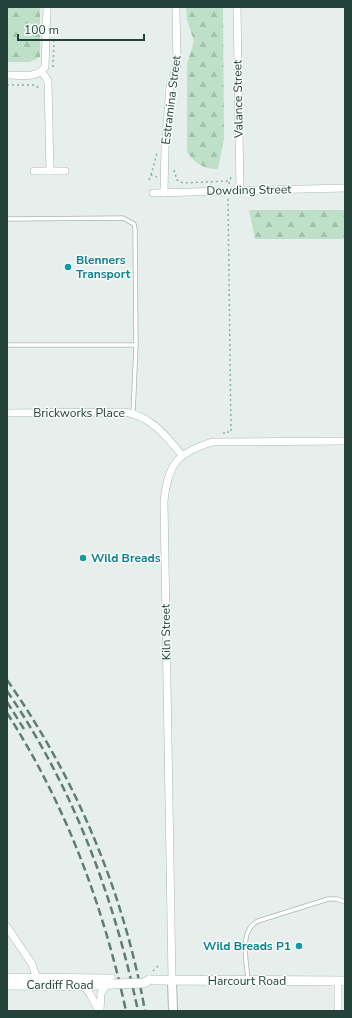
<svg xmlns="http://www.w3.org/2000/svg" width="352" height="1018" font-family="'Nunito Sans',sans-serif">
<defs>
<pattern id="forest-firs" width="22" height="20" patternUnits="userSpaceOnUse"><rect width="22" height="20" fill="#bfe0c8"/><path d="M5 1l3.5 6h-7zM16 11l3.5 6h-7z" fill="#a4c1ad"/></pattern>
</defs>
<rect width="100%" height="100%" fill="#e6efeb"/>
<g fill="url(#forest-firs)">
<polygon points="7,7 40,7 40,57 30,62 7,62"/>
<path d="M186,7h37l1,132 -6,30c-15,0 -22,-5 -31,-17v-88l7,-23 -7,-21z"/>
<polygon points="249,210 345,210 345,239 255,239"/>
</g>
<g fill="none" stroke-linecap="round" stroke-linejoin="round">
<defs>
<g id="service">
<polyline points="7,219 123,218 134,224 135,229 136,345 133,414"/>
<polyline points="7,345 136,345"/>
<path d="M248,980c-1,-18 -10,-49 10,-59l70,-22h9l8,3"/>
</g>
<g id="minor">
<polyline points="237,7 240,190"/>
<polyline points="42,72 48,81 50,171"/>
<path d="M7,75c13,0 30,4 38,-8l2,-60"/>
<polyline points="34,171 65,171"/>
<polyline points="153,193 345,188"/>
<polyline points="164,193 165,148 170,87 177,65 176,7"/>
<path d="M7,413l118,-1c27,5 40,23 57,43"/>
<polyline points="7,927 32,964 38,982"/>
<path d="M172,980l-8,-479c4,-37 13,-48 48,-59l133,-1"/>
<polyline points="338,981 338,1011"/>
<polyline points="84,986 90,994 99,1011"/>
<polyline points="100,1010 101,993 107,984"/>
</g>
<polyline id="tertiary" points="172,980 173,1011"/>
<g id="secondary">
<polyline points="7,978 111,979"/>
<polyline points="149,980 345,981"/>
<polyline points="7,985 84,986 113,984"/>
</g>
</defs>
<use href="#service" stroke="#a8b8b2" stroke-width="5"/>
<use href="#minor" stroke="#a8b8b2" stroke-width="8"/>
<use href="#tertiary" stroke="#a8b8b2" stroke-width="10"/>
<use href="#secondary" stroke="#a4bbb3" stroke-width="10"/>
<g stroke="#86b3a5" stroke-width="1.5" stroke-dasharray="2 3" stroke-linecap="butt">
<polyline points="53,67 54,39"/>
<polyline points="7,85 34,85 41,89"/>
<polyline points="174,170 177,180 183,183 229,181"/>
<polyline points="151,175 157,153"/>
<polyline points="149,180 151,175 157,177"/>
<polyline points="229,184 231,177"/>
<polyline points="224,434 224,432 231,432 228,198"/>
<polyline points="153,971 159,965"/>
</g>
<use href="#service" stroke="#fff" stroke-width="3.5"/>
<use href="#minor" stroke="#fff" stroke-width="7"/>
<use href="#tertiary" stroke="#fff" stroke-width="8"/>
<use href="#secondary" stroke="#fff" stroke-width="9"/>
<g stroke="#5f7d75" stroke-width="2.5" stroke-dasharray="8 4" stroke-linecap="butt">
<path d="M7,680c69,98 117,213 138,331"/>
<path d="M7,691c66,96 107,206 131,320"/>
<polyline points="7,702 24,729"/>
<path d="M7,713c59,92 96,192 119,298"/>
</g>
<defs>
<polyline id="secondary-bridge" points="113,984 144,983 149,980"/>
</defs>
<use href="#secondary-bridge" stroke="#a4bbb3" stroke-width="10" stroke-linecap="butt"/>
<use href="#secondary-bridge" stroke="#fff" stroke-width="9"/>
</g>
<g fill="#0f9aa8" stroke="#f7fbf9" stroke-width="1.5">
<circle cx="68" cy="267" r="4"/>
<circle cx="83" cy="558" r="4"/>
<circle cx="299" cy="946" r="4"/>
</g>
<g text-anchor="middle" stroke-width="3" stroke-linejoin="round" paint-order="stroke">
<g font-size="12" fill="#24423a" stroke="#f7fbf9">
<text transform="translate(238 99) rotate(-91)" y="4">Valance Street</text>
<text transform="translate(171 100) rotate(-83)" y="4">Estramina Street</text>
<text transform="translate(249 190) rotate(-1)" y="4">Dowding Street</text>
<text x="79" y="417">Brickworks Place</text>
<text transform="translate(166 632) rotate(-91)" y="4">Kiln Street</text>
<text x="247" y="985">Harcourt Road</text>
<text x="60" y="989">Cardiff Road</text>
</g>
<g font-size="12" font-weight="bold" fill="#0d838f" stroke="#f7fbf9" text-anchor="start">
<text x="76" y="264">Blenners<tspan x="76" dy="14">Transport</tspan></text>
<text x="91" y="562">Wild Breads</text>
<text x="291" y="950" text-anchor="end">Wild Breads P1</text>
</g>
</g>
<rect width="352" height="1018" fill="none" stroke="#24423a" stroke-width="16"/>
<path d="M18 34v6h126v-6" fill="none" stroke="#24423a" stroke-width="2"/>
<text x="24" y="34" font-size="12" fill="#24423a" stroke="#f7fbf9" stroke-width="3" paint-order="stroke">100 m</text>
</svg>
